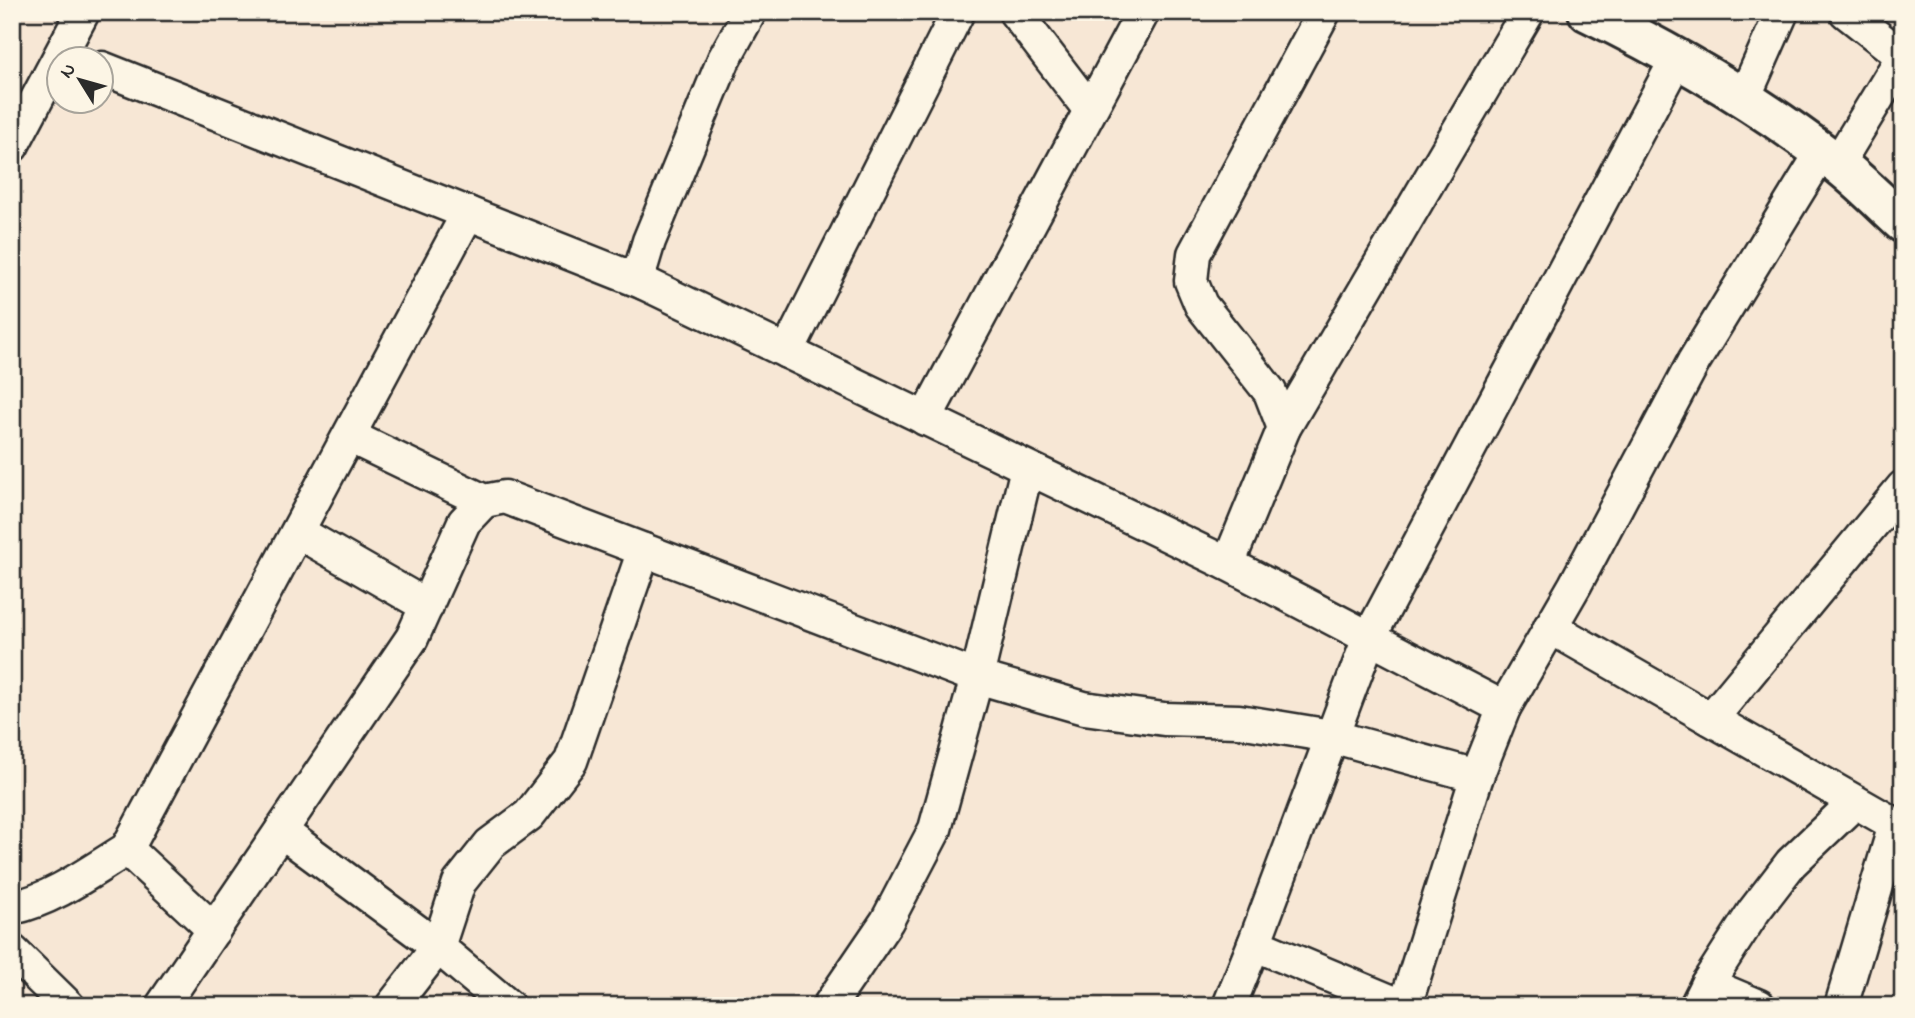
<svg xmlns="http://www.w3.org/2000/svg" width="1915" height="1018" font-family="'Indie Flower',sans-serif">
<rect width="100%" height="100%" fill="#f7e7d5"/>
<filter id="ink" filterUnits="userSpaceOnUse"><feTurbulence type="fractalNoise" baseFrequency=".0143" numOctaves="2"/><feDisplacementMap in="SourceGraphic" scale="14" xChannelSelector="R" yChannelSelector="G"/><feConvolveMatrix kernelMatrix="1 2 1 2 8 2 1 2 1" color-interpolation-filters="sRGB"/></filter>
<g filter="url(#ink)">
<g fill="none" stroke-linecap="round" stroke-linejoin="round">
<defs>
<g id="minor">
<polyline points="750,12 724,59 649,241 640,271 644,283 1228,564 1504,708"/>
<polyline points="1015,12 1090,110"/>
<polyline points="1846,12 1902,56"/>
<polyline points="102,68 644,283"/>
<polyline points="1744,98 1782,12"/>
<polyline points="12,146 83,12"/>
<polyline points="1838,163 1903,56"/>
<polyline points="787,352 958,12"/>
<polyline points="925,419 1143,12"/>
<polyline points="1284,428 1270,392 1201,305 1191,281 1194,254 1324,12"/>
<polyline points="349,436 484,501 505,497 977,677 1084,708 1164,719 1239,721 1331,736 1477,776"/>
<polyline points="298,532 427,606"/>
<polyline points="1228,564 1284,428 1528,12"/>
<polyline points="1550,627 1903,829"/>
<polyline points="1711,719 1903,487"/>
<polyline points="281,831 438,947 508,1006"/>
<polyline points="127,849 214,930"/>
<path d="M12,908c42,-9 79,-37 115,-59l341,-636"/>
<polyline points="1254,944 1402,1006"/>
<polyline points="12,951 68,1006"/>
<polyline points="1707,984 1759,1006"/>
<polyline points="162,1006 412,638 464,522 484,501"/>
<polyline points="392,1006 438,947 459,883 490,844 529,815 571,761 644,550"/>
<polyline points="829,1006 887,921 935,829 977,677 1027,468"/>
<polyline points="1229,1006 1254,944 1369,638 1677,58"/>
<polyline points="1405,1006 1477,776 1504,708 1575,585 1694,361 1822,152"/>
<polyline points="1696,1006 1707,984 1754,911 1791,863 1855,802"/>
<polyline points="1841,1006 1895,825"/>
</g>
<path id="tertiary" d="M1588,12c87,42 170,91 247,150 24,18 46,41 68,61"/>
</defs>
<use href="#minor" stroke="#2b2b2b" stroke-width="37"/>
<use href="#tertiary" stroke="#2b2b2b" stroke-width="44"/>
<use href="#minor" stroke="#fcf5e5" stroke-width="32"/>
<use href="#tertiary" stroke="#fcf5e5" stroke-width="38"/>
</g>
</g>
<rect width="1915" height="1018" fill="none" stroke="#fcf5e5" stroke-width="42"/>
<rect x="21" y="21" width="1873" height="976" fill="none" stroke="#2b2b2b" stroke-width="2.5" filter="url(#ink)"/>
<g transform="translate(80 80) rotate(307)"><circle r="33" fill="#fcf5e5" stroke="#a8a49b" stroke-width="2"/>
<path d="M0-5L12 26L0 18L-12 26Z" fill="#2b2b2b"/>
<text y="-10" font-size="19" font-weight="bold" text-anchor="middle" fill="#2b2b2b">N</text>
</g>
</svg>
